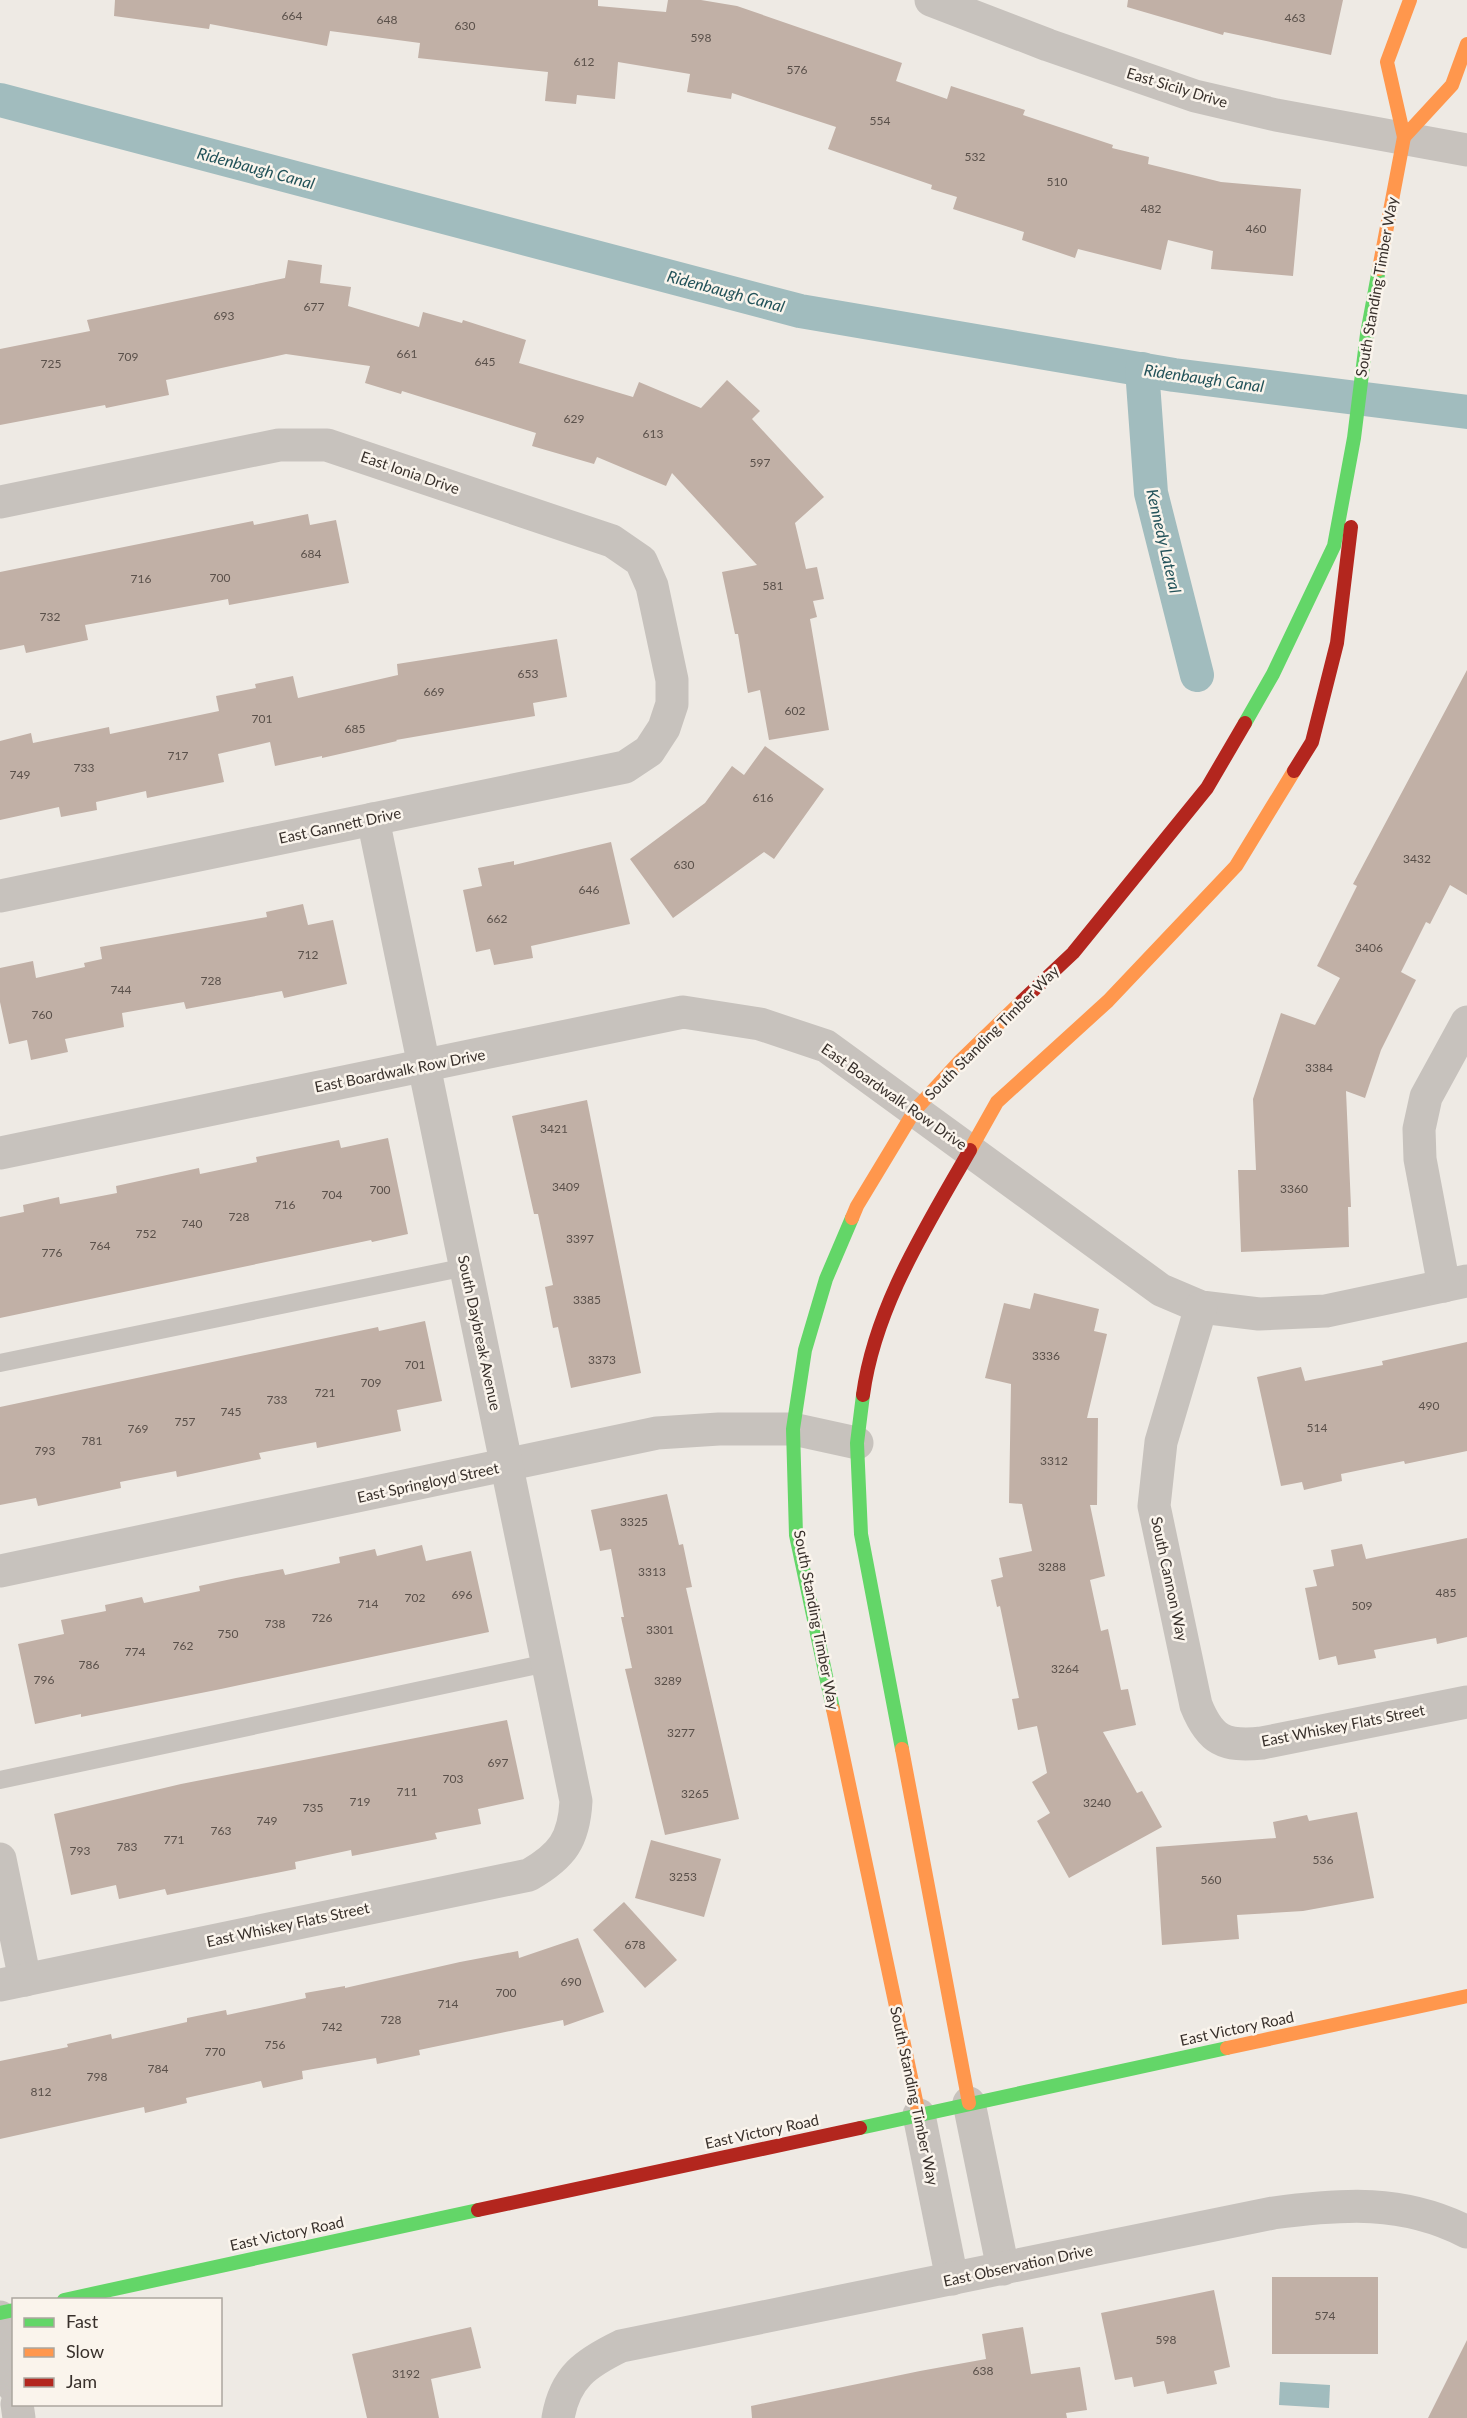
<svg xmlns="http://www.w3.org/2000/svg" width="1467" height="2418" font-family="Lato,sans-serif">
<rect width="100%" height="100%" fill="#eeeae4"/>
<polygon fill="#a1bcbe" points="1280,2382 1330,2385 1329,2408 1279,2405"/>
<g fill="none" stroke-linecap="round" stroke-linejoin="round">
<g stroke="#a1bcbe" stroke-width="34">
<polyline points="0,100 800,311 1174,375 1467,412"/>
<polyline points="1142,369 1151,493 1197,675"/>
</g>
</g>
<g fill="#c1b0a6">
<polygon points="115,0 598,0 598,6 666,12 668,0 701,0 737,6 902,63 896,81 947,99 951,86 1025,110 1023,115 1113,145 1112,148 1149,157 1148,164 1221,182 1301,189 1293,276 1211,269 1213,251 1168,240 1161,270 1078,249 1075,258 1022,240 1024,232 953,209 957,197 931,189 932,185 828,149 836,127 732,93 731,99 687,92 690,74 618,62 615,99 577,95 576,104 545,101 548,72 418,58 420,43 330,31 327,46 210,24 209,29 114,16"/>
<polygon points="1128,0 1343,0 1331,55 1224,32 1223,35 1127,7"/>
<polygon points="288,260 322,265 320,283 351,287 348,306 419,327 423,312 462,323 463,320 526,340 519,363 633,397 639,382 701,408 727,380 760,411 752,419 824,497 795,523 806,569 817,567 824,599 813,601 817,617 810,619 829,730 769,740 760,690 748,693 738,634 735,634 722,572 757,565 672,473 666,486 597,457 594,464 532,446 536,433 402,391 401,394 365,383 370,366 286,354 166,380 169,395 106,408 105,405 0,425 0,349 90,331 87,320 285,278"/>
<polygon points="308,514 310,525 336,520 349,583 229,605 228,599 85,625 88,640 26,653 24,645 0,650 0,572 253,521 254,525"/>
<polygon points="557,639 567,697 533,703 535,716 396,740 397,741 322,758 322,756 275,766 270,742 218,754 224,782 147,798 146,791 96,802 97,810 61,817 59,807 0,820 0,741 31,733 33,743 109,727 110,734 219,711 216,696 256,688 255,684 293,676 298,698 398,675 397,664"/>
<polygon points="1467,670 1467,895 1450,885 1430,924 1426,922 1401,972 1416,980 1381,1050 1365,1098 1346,1091 1351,1207 1348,1207 1349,1247 1241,1252 1238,1170 1256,1170 1253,1099 1281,1013 1315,1025 1340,978 1317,966 1357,886 1353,884"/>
<polygon points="765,746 824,789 774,859 764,852 673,918 630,859 705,803 732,766 744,775"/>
<polygon points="611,842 630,924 531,946 533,958 494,965 490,949 476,952 463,890 482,886 478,868 514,861 514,865"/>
<polygon points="303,904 308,925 333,920 347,984 284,998 282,991 186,1009 184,1002 122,1013 124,1027 65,1039 68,1052 31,1060 27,1040 9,1044 0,1002 0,968 33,961 36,978 85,967 84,963 102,959 100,947 267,917 266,912"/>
<polygon points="587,1100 641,1373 571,1388 558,1327 553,1328 545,1287 553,1285 538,1214 534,1214 512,1116"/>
<polygon points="388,1138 408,1234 372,1242 371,1240 0,1318 0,1217 24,1212 23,1205 59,1197 60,1204 117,1193 116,1186 199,1168 200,1174 257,1162 256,1157 339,1140 341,1148"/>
<polygon points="1034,1293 1099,1309 1094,1331 1107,1334 1087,1418 1098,1418 1097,1505 1090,1505 1105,1576 1090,1580 1101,1631 1108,1629 1121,1690 1128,1689 1136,1725 1103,1732 1137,1793 1142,1791 1162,1827 1069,1878 1037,1821 1050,1813 1032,1782 1047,1773 1037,1726 1018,1730 1012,1699 1019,1698 1000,1606 997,1607 991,1580 1003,1577 999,1558 1032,1551 1022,1504 1009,1503 1011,1384 985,1378 1004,1303 1030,1309"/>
<polygon points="425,1321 442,1401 397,1410 401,1431 317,1448 316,1442 259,1453 261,1459 177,1477 176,1471 120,1482 121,1488 38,1506 36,1498 0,1505 0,1407 378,1327 379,1331"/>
<polygon points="1467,1342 1467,1451 1405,1464 1404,1461 1341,1474 1342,1481 1304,1490 1302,1482 1281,1486 1257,1377 1301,1367 1305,1381 1383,1365 1382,1361"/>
<polygon points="667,1494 679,1545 683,1544 692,1587 686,1588 739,1819 665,1835 625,1669 632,1668 621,1617 624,1617 611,1549 600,1551 591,1510"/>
<polygon points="1467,1538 1467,1637 1437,1644 1436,1638 1374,1650 1376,1658 1338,1665 1336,1656 1319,1660 1305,1588 1317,1586 1313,1570 1334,1566 1331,1550 1362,1544 1366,1559"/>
<polygon points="422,1545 426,1561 471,1551 489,1632 221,1689 81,1717 81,1714 35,1724 18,1644 64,1634 61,1620 106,1611 105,1605 142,1597 144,1603 200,1591 199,1586 236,1578 283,1569 285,1575 340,1563 339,1557 375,1549 377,1556"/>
<polygon points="507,1720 524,1799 478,1809 481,1824 435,1833 437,1839 352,1856 351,1850 295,1862 296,1869 167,1895 165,1889 119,1899 116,1885 71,1895 54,1814 181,1784"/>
<polygon points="1357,1812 1374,1898 1303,1911 1237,1915 1239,1939 1162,1945 1156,1847 1276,1838 1273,1822 1307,1815 1309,1821"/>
<polygon points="651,1840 721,1859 704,1917 635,1898"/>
<polygon points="624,1902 677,1960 645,1988 593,1930"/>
<polygon points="578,1938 604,2012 564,2026 563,2020 419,2050 420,2055 377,2064 376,2058 302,2071 303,2079 263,2088 261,2081 186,2098 187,2103 145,2113 144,2107 0,2139 0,2061 68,2047 67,2044 111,2034 112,2039 187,2022 187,2018 226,2010 227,2015 306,1998 305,1993 345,1986 345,1988 460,1962 518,1951 519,1958"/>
<rect x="1272" y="2277" width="106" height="77"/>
<polygon points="1214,2290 1230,2367 1214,2371 1217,2384 1167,2394 1164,2381 1134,2387 1132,2377 1115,2380 1101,2313"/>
<polygon points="471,2327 481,2368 431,2379 439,2418 367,2418 352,2354"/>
<polygon points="1023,2327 1031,2374 1080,2367 1087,2410 1066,2413 1067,2418 752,2418 751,2406 920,2371 986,2359 982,2334"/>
<polygon points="1467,2340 1467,2418 1428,2418"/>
</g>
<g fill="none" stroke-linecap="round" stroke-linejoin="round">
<g stroke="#c7c2bd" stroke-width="18">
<polyline points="0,1363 466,1267"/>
<polyline points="0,1780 547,1663"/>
</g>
<g stroke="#c7c2bd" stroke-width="33">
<polyline points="931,0 1048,45 1195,96 1276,115 1467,150"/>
<polyline points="0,502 279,445 327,445 612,541 641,561 652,586 672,680 672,704 664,728 649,751 625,767 0,896"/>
<polyline points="0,1153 683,1012 760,1024 826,1046 1161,1290 1201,1307 1259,1314 1326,1311 1467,1281"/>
<polyline points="1444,1286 1420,1159 1419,1129 1426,1097 1467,1022"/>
<path d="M1201,1307l-40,135 -7,64 42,199c14,35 28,42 66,38l205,-41"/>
<polyline points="0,1571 657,1433 719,1429 793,1429 857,1443"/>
<polyline points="0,1859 25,1980"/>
<path d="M0,1985l529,-110c33,-19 45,-35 47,-74l-203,-982"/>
<polyline points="969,2103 1003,2269"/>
<polyline points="919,2115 952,2279"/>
<polyline points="0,2317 14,2387"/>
<polyline points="17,2404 19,2418"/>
<path d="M558,2418c7,-41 28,-55 63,-72l652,-133c69,-9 130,-14 194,19"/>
</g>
<g stroke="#63d668" stroke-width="14">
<polyline points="1245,723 1273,674 1334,546 1354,438 1367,334 1379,269"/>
<polyline points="863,1395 857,1443 861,1534 902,1749"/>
<polyline points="833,1709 796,1535 793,1429 805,1350 826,1279 852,1218"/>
<polyline points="860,2128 1227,2048"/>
<polyline points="64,2300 478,2210"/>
<polyline points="0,2313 14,2310"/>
</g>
<g stroke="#ff974d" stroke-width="14">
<polyline points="1404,137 1452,85 1467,44"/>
<polyline points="1379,269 1404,137 1387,62 1410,0"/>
<polyline points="970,1150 997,1102 1108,1001 1236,866 1294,771"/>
<polyline points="852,1218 857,1206 915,1110 960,1061 1022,1001"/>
<polyline points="833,1709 919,2115"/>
<polyline points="902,1749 969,2103"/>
<polyline points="1227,2048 1467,1996"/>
</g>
<g stroke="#b3261e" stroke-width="14">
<polyline points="1294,771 1312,742 1337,643 1351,527"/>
<polyline points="1022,1001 1073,953 1207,788 1245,723"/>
<path d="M863,1395c12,-89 64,-169 107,-245"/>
<polyline points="478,2210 860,2128"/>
</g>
</g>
<g text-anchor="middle" stroke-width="5" stroke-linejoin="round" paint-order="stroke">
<g font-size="12" fill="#5a504a">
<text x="292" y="20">664</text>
<text x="1295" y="22">463</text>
<text x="387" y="24">648</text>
<text x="465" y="30">630</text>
<text x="701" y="42">598</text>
<text x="584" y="66">612</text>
<text x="797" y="74">576</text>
<text x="880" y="125">554</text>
<text x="975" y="161">532</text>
<text x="1057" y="186">510</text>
<text x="1151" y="213">482</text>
<text x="1256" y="233">460</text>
<text x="314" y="311">677</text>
<text x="224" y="320">693</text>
<text x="407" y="358">661</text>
<text x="128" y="361">709</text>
<text x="485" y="366">645</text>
<text x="51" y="368">725</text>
<text x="574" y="423">629</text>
<text x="653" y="438">613</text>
<text x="760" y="467">597</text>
<text x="311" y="558">684</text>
<text x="220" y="582">700</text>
<text x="141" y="583">716</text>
<text x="773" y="590">581</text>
<text x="50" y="621">732</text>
<text x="528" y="678">653</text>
<text x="434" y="696">669</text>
<text x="795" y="715">602</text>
<text x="262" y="723">701</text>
<text x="355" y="733">685</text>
<text x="178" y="760">717</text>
<text x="84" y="772">733</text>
<text x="20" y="779">749</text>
<text x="763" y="802">616</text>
<text x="1417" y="863">3432</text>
<text x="684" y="869">630</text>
<text x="589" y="894">646</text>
<text x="497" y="923">662</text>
<text x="1369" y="952">3406</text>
<text x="308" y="959">712</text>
<text x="211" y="985">728</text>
<text x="121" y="994">744</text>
<text x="42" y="1019">760</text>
<text x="1319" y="1072">3384</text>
<text x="554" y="1133">3421</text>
<text x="566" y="1191">3409</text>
<text x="1294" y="1193">3360</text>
<text x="380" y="1194">700</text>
<text x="332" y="1199">704</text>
<text x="285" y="1209">716</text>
<text x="239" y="1221">728</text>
<text x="192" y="1228">740</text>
<text x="146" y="1238">752</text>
<text x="580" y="1243">3397</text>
<text x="100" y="1250">764</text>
<text x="52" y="1257">776</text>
<text x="587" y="1304">3385</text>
<text x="1046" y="1360">3336</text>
<text x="602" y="1364">3373</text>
<text x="415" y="1369">701</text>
<text x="371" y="1387">709</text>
<text x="325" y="1397">721</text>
<text x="277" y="1404">733</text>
<text x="1429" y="1410">490</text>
<text x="231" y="1416">745</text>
<text x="185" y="1426">757</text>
<text x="1317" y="1432">514</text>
<text x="138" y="1433">769</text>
<text x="92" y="1445">781</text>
<text x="45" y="1455">793</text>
<text x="1054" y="1465">3312</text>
<text x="634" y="1526">3325</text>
<text x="1052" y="1571">3288</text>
<text x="652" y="1576">3313</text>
<text x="1446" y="1597">485</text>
<text x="462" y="1599">696</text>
<text x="415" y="1602">702</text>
<text x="368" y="1608">714</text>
<text x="1362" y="1610">509</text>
<text x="322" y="1622">726</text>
<text x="275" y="1628">738</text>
<text x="660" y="1634">3301</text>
<text x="228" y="1638">750</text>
<text x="183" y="1650">762</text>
<text x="135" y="1656">774</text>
<text x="89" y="1669">786</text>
<text x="1065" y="1673">3264</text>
<text x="44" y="1684">796</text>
<text x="668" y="1685">3289</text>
<text x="681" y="1737">3277</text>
<text x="498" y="1767">697</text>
<text x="453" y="1783">703</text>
<text x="407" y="1796">711</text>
<text x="695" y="1798">3265</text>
<text x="360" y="1806">719</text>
<text x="1097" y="1807">3240</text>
<text x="313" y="1812">735</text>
<text x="267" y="1825">749</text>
<text x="221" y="1835">763</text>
<text x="174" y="1844">771</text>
<text x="127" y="1851">783</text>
<text x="80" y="1855">793</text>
<text x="1323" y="1864">536</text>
<text x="683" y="1881">3253</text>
<text x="1211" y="1884">560</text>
<text x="635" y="1949">678</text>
<text x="571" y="1986">690</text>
<text x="506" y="1997">700</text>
<text x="448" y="2008">714</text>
<text x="391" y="2024">728</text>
<text x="332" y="2031">742</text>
<text x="275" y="2049">756</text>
<text x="215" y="2056">770</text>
<text x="158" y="2073">784</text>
<text x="97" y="2081">798</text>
<text x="41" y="2096">812</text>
<text x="1325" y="2320">574</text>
<text x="1166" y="2344">598</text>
<text x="983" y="2375">638</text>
<text x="406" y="2378">3192</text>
</g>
<g font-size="15" fill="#38302b" stroke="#faf4ec">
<text transform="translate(1177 88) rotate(17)" y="5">East Sicily Drive</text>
<text transform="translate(1377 287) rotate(-80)" y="5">South Standing Timber Way</text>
<text transform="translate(410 473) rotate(19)" y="5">East Ionia Drive</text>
<text transform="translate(340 826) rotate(-12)" y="5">East Gannett Drive</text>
<text transform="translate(992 1033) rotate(-45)" y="5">South Standing Timber Way</text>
<text transform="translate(400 1071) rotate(-11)" y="5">East Boardwalk Row Drive</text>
<text transform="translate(894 1097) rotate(35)" y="5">East Boardwalk Row Drive</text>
<text transform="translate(479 1333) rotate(78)" y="5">South Daybreak Avenue</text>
<text transform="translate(428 1483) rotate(-12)" y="5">East Springloyd Street</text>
<text transform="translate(1169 1579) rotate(78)" y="5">South Cannon Way</text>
<text transform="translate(816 1620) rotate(79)" y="5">South Standing Timber Way</text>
<text transform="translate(1343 1726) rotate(-11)" y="5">East Whiskey Flats Street</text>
<text transform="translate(288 1925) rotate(-12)" y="5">East Whiskey Flats Street</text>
<text transform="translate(1237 2029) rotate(-12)" y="5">East Victory Road</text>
<text transform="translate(914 2096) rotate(78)" y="5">South Standing Timber Way</text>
<text transform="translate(762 2132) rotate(-12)" y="5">East Victory Road</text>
<text transform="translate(287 2234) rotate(-12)" y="5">East Victory Road</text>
<text transform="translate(1018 2266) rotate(-12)" y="5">East Observation Drive</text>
</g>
<g font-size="16" font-style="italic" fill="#225259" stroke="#faf4ec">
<text transform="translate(256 168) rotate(15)" y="6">Ridenbaugh Canal</text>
<text transform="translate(726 291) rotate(15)" y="6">Ridenbaugh Canal</text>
<text transform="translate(1204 378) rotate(8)" y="6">Ridenbaugh Canal</text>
<text transform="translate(1164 541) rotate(77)" y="6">Kennedy Lateral</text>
</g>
</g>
<rect x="12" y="2298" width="210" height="108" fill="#faf4ec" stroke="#aca69f" stroke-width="1.5"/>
<rect x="24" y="2318" width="30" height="9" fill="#63d668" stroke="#aca69f" stroke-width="1.5"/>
<text x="66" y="2328" font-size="18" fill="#38302b">Fast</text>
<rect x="24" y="2348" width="30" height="9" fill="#ff974d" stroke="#aca69f" stroke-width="1.5"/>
<text x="66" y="2358" font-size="18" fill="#38302b">Slow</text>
<rect x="24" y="2378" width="30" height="9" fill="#b3261e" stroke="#aca69f" stroke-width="1.5"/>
<text x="66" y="2388" font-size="18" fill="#38302b">Jam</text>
</svg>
